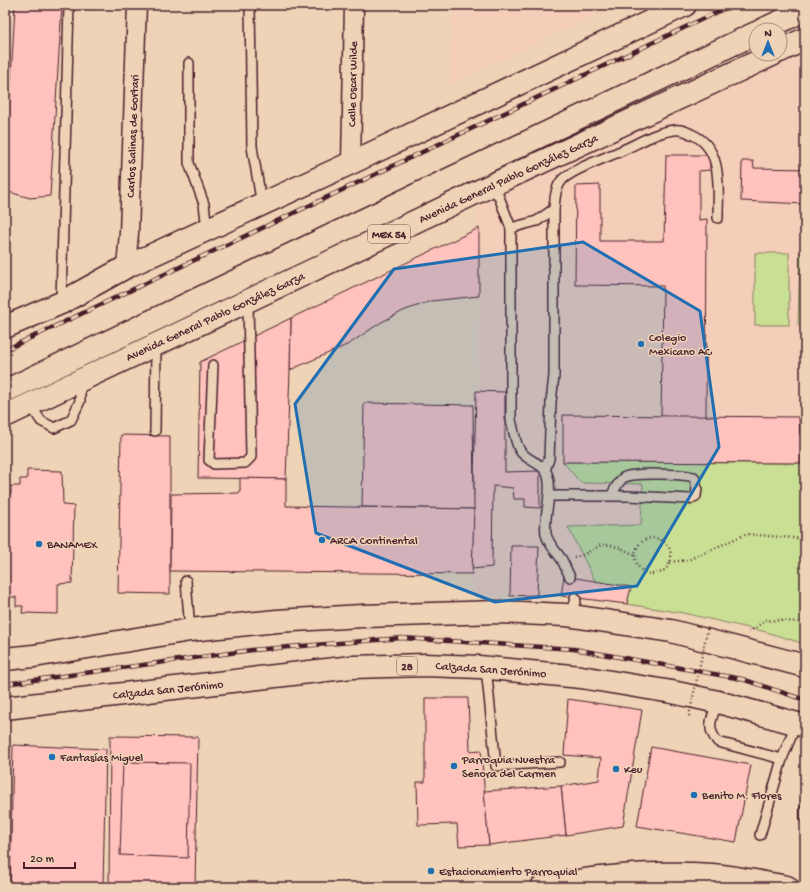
<svg xmlns="http://www.w3.org/2000/svg" width="810" height="892" font-family="'Gochi Hand',sans-serif">
<rect width="100%" height="100%" fill="#efd3b6"/>
<filter id="ink" filterUnits="userSpaceOnUse"><feTurbulence type="fractalNoise" baseFrequency=".025" numOctaves="2"/><feDisplacementMap in="SourceGraphic" scale="8" xChannelSelector="R" yChannelSelector="G"/><feConvolveMatrix kernelMatrix="1 2 1 2 8 2 1 2 1" color-interpolation-filters="sRGB"/></filter>
<g filter="url(#ink)">
<g fill="#f4ceb8">
<polygon points="452,5 616,5 450,84"/>
<polygon points="805,51 805,644 766,632 683,613 587,598 544,594 472,597 479,296 479,204"/>
</g>
<g fill="#c9df94" stroke="#8a7f60">
<rect x="755" y="253" width="34" height="72"/>
<polygon points="800,253 805,253 805,325 798,325"/>
<polygon points="799,417 805,419 805,435 800,435"/>
<polygon points="801,455 805,455 805,644 766,632 683,613 627,604 595,581 568,527 641,525 643,484 581,483 563,462 801,463"/>
</g>
<g fill="#ffc2bc" stroke="#4a1f2b">
<polygon points="15,5 62,5 50,196 30,198 5,191"/>
<polygon points="666,155 710,155 710,170 699,171 699,220 707,219 706,418 661,418 663,286 575,285 576,186 600,185 600,241 664,241"/>
<polygon points="742,161 753,161 754,168 805,169 805,204 741,201"/>
<polygon points="479,228 479,296 431,301 403,311 380,323 349,344 290,370 291,318"/>
<polygon points="291,318 290,370 286,479 198,478 200,362"/>
<polygon points="476,391 505,392 505,472 540,471 540,508 525,507 525,499 514,499 513,488 493,486 492,567 472,569"/>
<polygon points="364,403 473,405 474,509 362,507"/>
<polygon points="563,415 799,417 800,435 805,435 805,455 801,455 801,463 563,462"/>
<polygon points="121,435 170,436 170,594 118,593"/>
<polygon points="27,470 62,471 63,505 74,506 72,583 58,584 58,614 22,613 23,606 16,606 16,597 8,597 8,590 5,590 5,494 11,494 11,486 20,486 20,479 27,479"/>
<polygon points="240,478 286,479 286,506 474,509 472,574 170,571 171,494 240,493"/>
<polygon points="511,546 539,546 537,595 510,596"/>
<polygon points="564,576 631,587 627,604 561,596"/>
<polygon points="425,698 468,698 470,751 481,750 489,845 459,846 457,824 418,825 417,782 425,782"/>
<polygon points="568,699 642,710 623,826 566,835 561,786 599,780 601,758 564,755"/>
<polygon points="110,736 198,737 195,887 109,887"/>
<polygon points="13,745 106,749 103,887 10,887"/>
<polygon points="651,747 751,765 736,842 637,826"/>
<polygon points="123,762 190,763 188,858 120,855"/>
<polygon points="561,786 566,835 489,845 484,791"/>
</g>
<g fill="none" stroke-linecap="round" stroke-linejoin="round">
<defs>
<g id="lane">
<polyline points="250,5 252,147 262,205"/>
<polyline points="189,63 189,163 204,204 207,229"/>
<path d="M492,185l7,12 12,31v192c3,10 4,25 10,32 8,10 23,11 27,24 5,20 -5,39 -2,58 2,10 11,18 16,26 3,6 5,11 8,17"/>
<polyline points="511,228 537,221 554,209"/>
<polyline points="61,301 69,5"/>
<polyline points="213,365 209,460 214,464 245,463 251,457 248,302"/>
<polyline points="30,404 41,421 54,428 71,420 80,401 80,381"/>
<polyline points="155,431 156,346"/>
<path d="M545,470l4,-11 2,-57 3,-26v-167c1,-10 1,-21 8,-29 10,-11 46,-23 61,-30 16,-7 33,-18 51,-20 6,-1 12,1 17,4 33,13 27,56 27,84"/>
<path d="M550,496h78l62,3 6,-3 1,-8 -3,-11c-12,-3 -61,-5 -71,1 -5,4 -9,13 -12,18"/>
<polyline points="186,581 190,630"/>
<polyline points="567,615 576,601 575,597"/>
<polyline points="486,667 496,766 560,762"/>
<path d="M718,702c-6,15 -13,26 0,40l64,17"/>
<polyline points="805,809 805,817"/>
<polyline points="760,835 782,759 796,724"/>
</g>
<g id="street">
<polyline points="351,163 354,5"/>
<polyline points="126,267 129,233 137,5"/>
</g>
<g id="primary">
<polyline points="762,30 805,10"/>
<polyline points="780,51 805,39"/>
<polyline points="5,327 61,303 126,267 351,163 685,5"/>
<polyline points="5,391 756,33"/>
<polyline points="5,416 492,185 774,54"/>
<polyline points="5,659 34,656 190,630 277,621 362,616 499,612 566,615 671,631 805,666"/>
<polyline points="5,708 352,667 425,665 479,667 581,677 672,692 718,702 805,726"/>
</g>
<path id="highway" d="M542,887c56,-11 113,-16 170,-12 25,2 51,8 75,12"/>
</defs>
<use href="#lane" stroke="#4a1f2b" stroke-width="12"/>
<use href="#street" stroke="#4a1f2b" stroke-width="21"/>
<use href="#primary" stroke="#4a1f2b" stroke-width="25"/>
<use href="#highway" stroke="#4a1f2b" stroke-width="25"/>
<g stroke="#4a1f2b" stroke-width="2.5" stroke-dasharray="1 3" stroke-linecap="butt">
<circle cx="653" cy="556" r="18"/>
<polyline points="574,557 583,555 601,545 609,545 621,548 635,555"/>
<polyline points="670,562 688,560 746,534 805,539"/>
<polyline points="805,567 805,573"/>
<polyline points="749,632 766,620 805,622"/>
</g>
<use href="#lane" stroke="#efd3b6" stroke-width="9"/>
<use href="#street" stroke="#efd3b6" stroke-width="18"/>
<use href="#primary" stroke="#efd3b6" stroke-width="22"/>
<use href="#highway" stroke="#efd3b6" stroke-width="22"/>
<defs>
<g id="rail">
<polyline points="5,350 732,5"/>
<polyline points="5,684 252,650 402,638 574,649 742,679 805,700"/>
</g>
</defs>
<use href="#rail" stroke="#4a1f2b" stroke-width="4.5"/>
<use href="#rail" stroke="#efd3b6" stroke-width="3" stroke-dasharray="9" stroke-linecap="butt"/>
<polyline stroke="#4a1f2b" stroke-width="2.5" stroke-dasharray="1 3" stroke-linecap="butt" points="689,716 708,627"/>
</g>
</g>
<path fill="#1f6fb2" fill-opacity="0.2" stroke="#1f6fb2" stroke-width="3" stroke-linejoin="round" d="M583,242l117,69 19,136 -82,139 -142,16 -179,-69 -21,-129 99,-135z"/>
<g fill="#1f6fb2" stroke="#efd3b6" stroke-width="1.5">
<circle cx="641" cy="344" r="4"/>
<circle cx="322" cy="540" r="4"/>
<circle cx="39" cy="544" r="4"/>
<circle cx="52" cy="757" r="4"/>
<circle cx="454" cy="766" r="4"/>
<circle cx="616" cy="769" r="4"/>
<circle cx="694" cy="795" r="4"/>
<circle cx="431" cy="871" r="4"/>
</g>
<g text-anchor="middle" stroke-width="3" stroke-linejoin="round" paint-order="stroke">
<g fill="#efd3b6" stroke="#7c5555" stroke-width="1">
<rect x="368" y="225" width="42" height="18" rx="3"/>
<rect x="397" y="657" width="20" height="18" rx="3"/>
</g>
<g font-size="11" font-weight="bold" fill="#4a1f2b">
<text x="389" y="238">MEX 54</text>
<text x="407" y="670">28</text>
</g>
<g font-size="12" fill="#4a1f2b" stroke="#efd3b6">
<text transform="translate(352 84) rotate(-89)" y="4">Calle Oscar Wilde</text>
<text transform="translate(132 136) rotate(-88)" y="4">Carlos Salinas de Gortari</text>
<text transform="translate(508 178) rotate(-25)" y="4">Avenida General Pablo González Garza</text>
<text transform="translate(215 316) rotate(-25)" y="4">Avenida General Pablo González Garza</text>
<text transform="translate(491 669) rotate(4)" y="4">Calzada San Jerónimo</text>
<text transform="translate(168 689) rotate(-6)" y="4">Calzada San Jerónimo</text>
</g>
<g font-size="12" fill="#4a1f2b" stroke="#efd3b6" text-anchor="start">
<text x="649" y="341">Colegio<tspan x="649" dy="14">Mexicano AC</tspan></text>
<text x="330" y="544">ARCA Continental</text>
<text x="47" y="548">BANAMEX</text>
<text x="60" y="761">Fantasías Miguel</text>
<text x="462" y="763">Parroquia Nuestra<tspan x="462" dy="14">Señora del Carmen</tspan></text>
<text x="624" y="773">Keu</text>
<text x="702" y="799">Benito M. Flores</text>
<text x="439" y="875">Estacionamiento Parroquial</text>
</g>
</g>
<rect width="810" height="892" fill="none" stroke="#efd3b6" stroke-width="20"/>
<rect x="10" y="10" width="790" height="872" fill="none" stroke="#4a1f2b" stroke-width="1.5" filter="url(#ink)"/>
<g transform="translate(768 42)"><circle r="19" fill="#efd3b6" stroke="#ad8b7e"/>
<path d="M0-3L7 15L0 10L-7 15Z" fill="#1f6fb2"/>
<text y="-6" font-size="11" font-weight="bold" text-anchor="middle" fill="#4a1f2b">N</text>
</g>
<path d="M24 862v6h51v-6" fill="none" stroke="#4a1f2b" stroke-width="2"/>
<text x="30" y="862" font-size="12" fill="#4a1f2b" stroke="#efd3b6" stroke-width="3" paint-order="stroke">20 m</text>
</svg>
